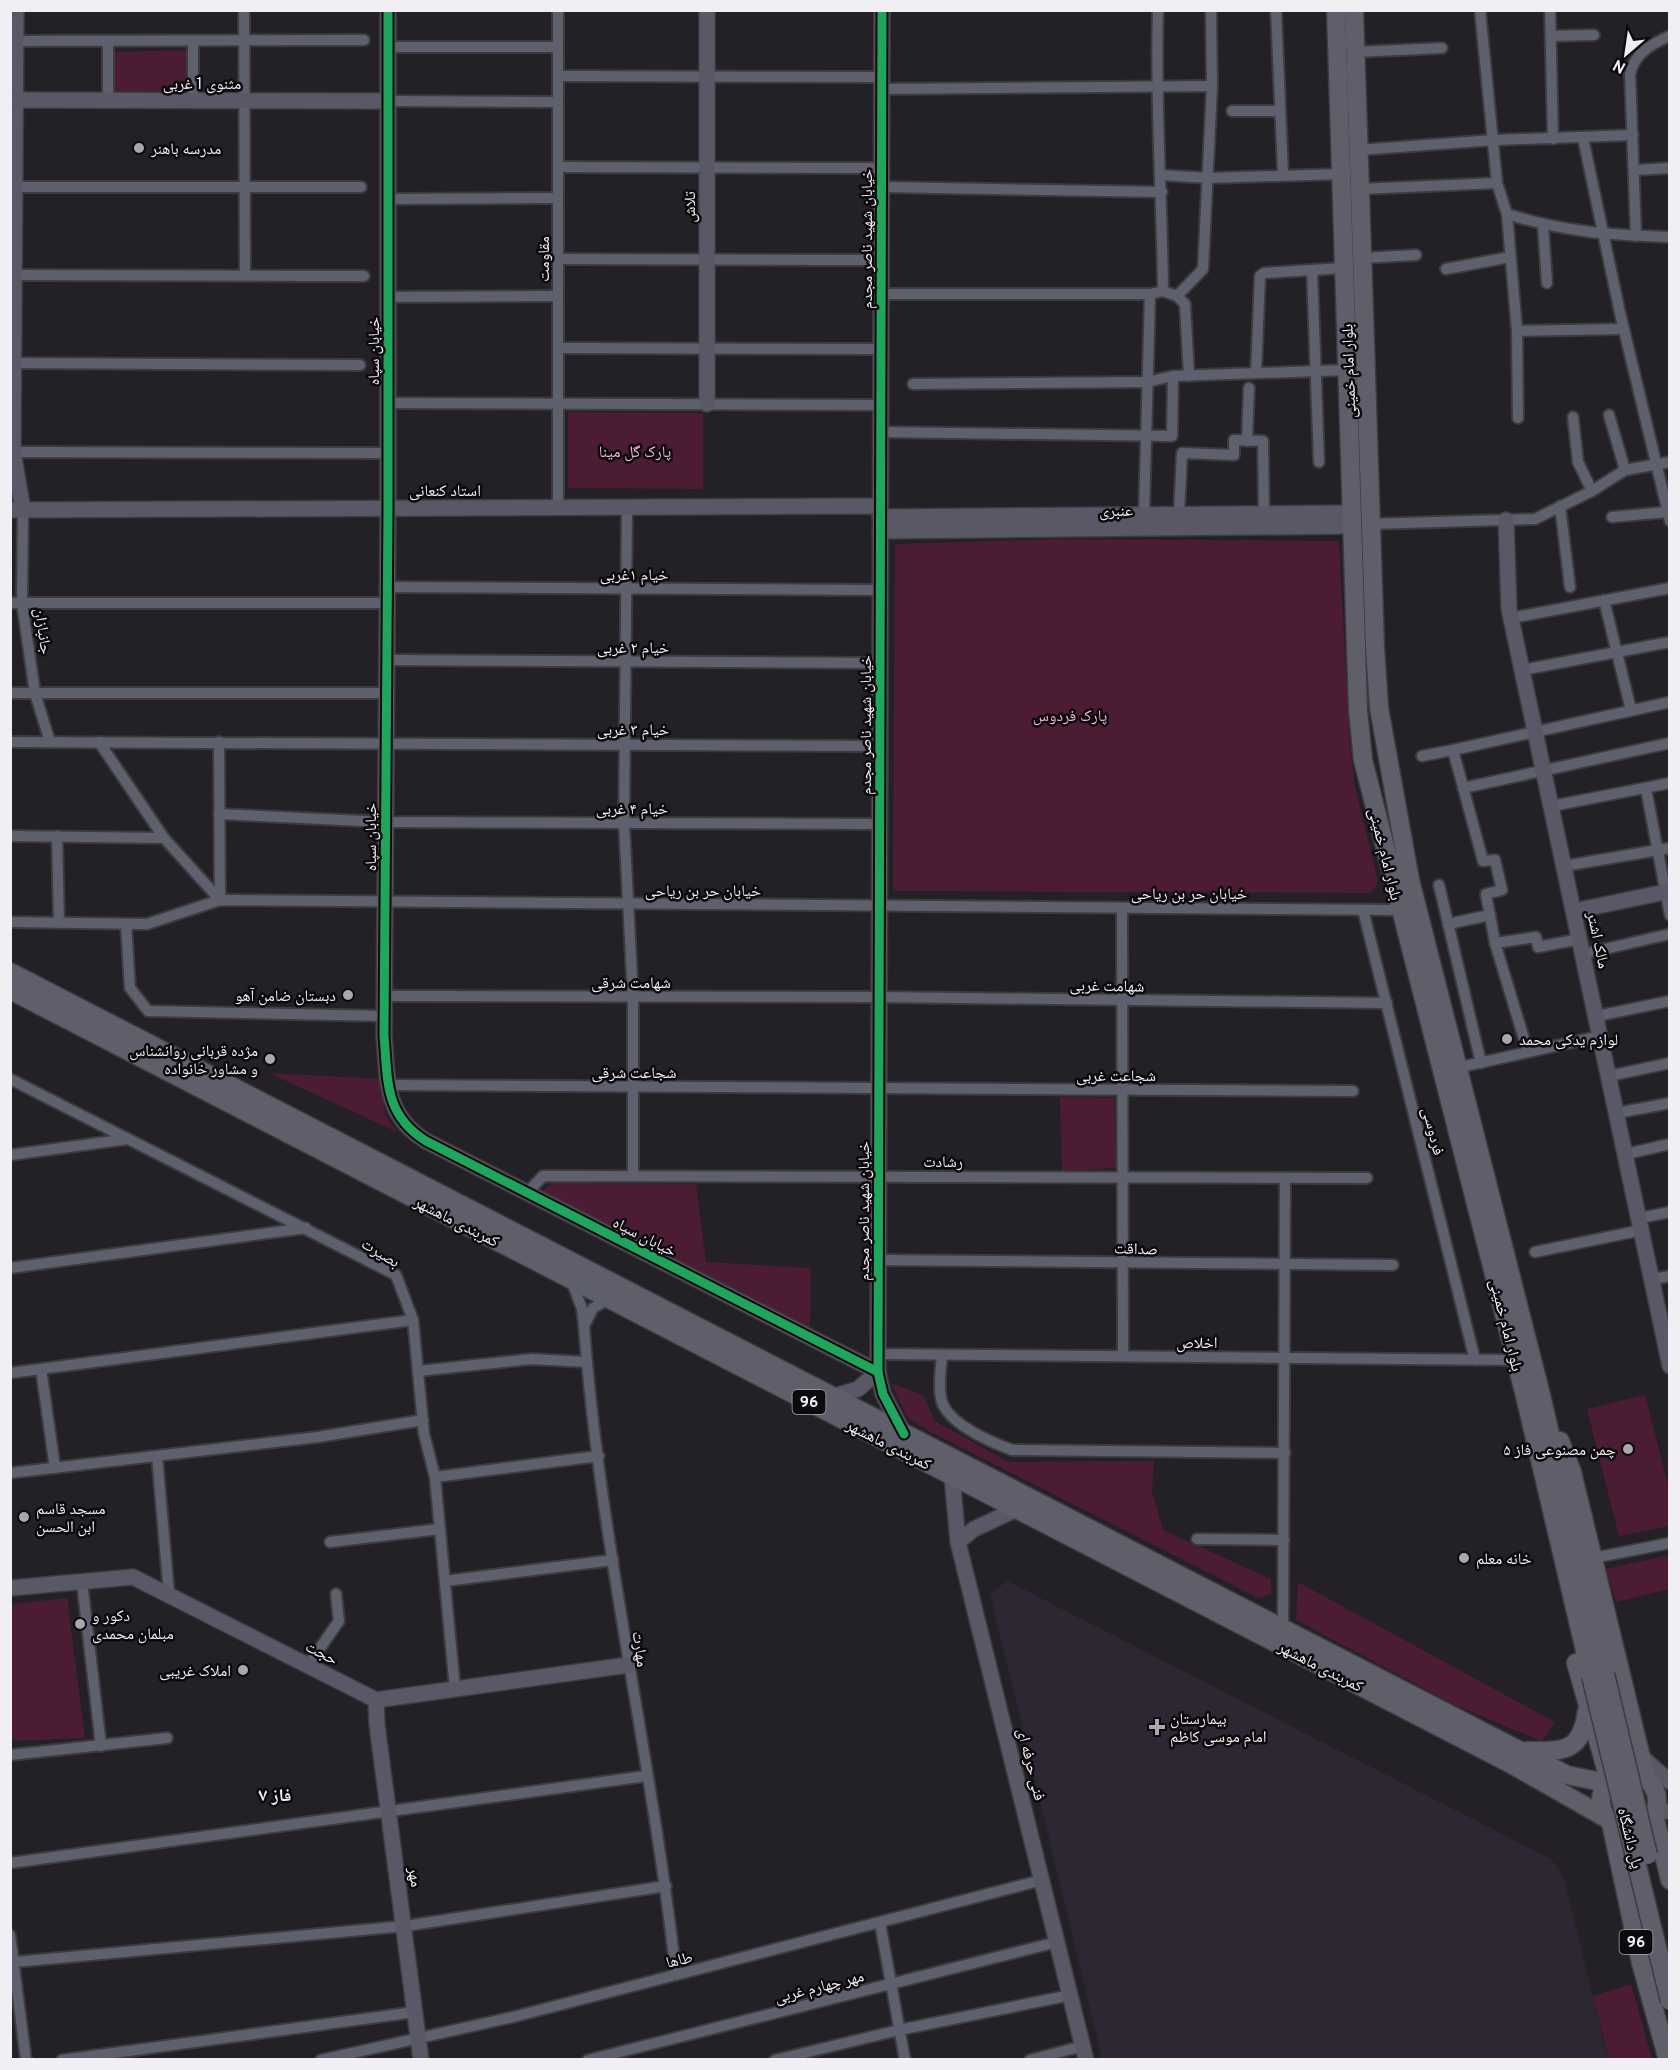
<svg xmlns="http://www.w3.org/2000/svg" width="1680" height="2070" font-family="Overpass,'Noto Naskh Arabic',sans-serif">
<rect width="100%" height="100%" fill="#232126"/>
<polygon fill="#2c2732" points="1007,1581 1551,1859 1564,1877 1608,2059 1102,2059 990,1594"/>
<g fill="#4c1c35">
<polygon points="190,50 190,96 112,96 112,52"/>
<polygon points="568,412 703,413 703,489 568,488"/>
<path d="M1063,539l276,2 10,193 6,53 22,90c1,8 -1,13 -9,16l-475,-2 2,-347z"/>
<polygon points="269,1073 382,1079 385,1115 397,1132"/>
<polygon points="1060,1097 1114,1098 1116,1168 1062,1171"/>
<polygon points="551,1183 696,1184 706,1262 811,1268 810,1329 540,1193"/>
<polygon points="891,1383 923,1395 935,1421 1009,1462 1154,1461 1152,1492 1163,1530 1271,1579 1271,1594 1258,1598 927,1430 907,1417"/>
<polygon points="1645,1395 1669,1489 1669,1526 1619,1536 1587,1409"/>
<polygon points="1669,1555 1669,1589 1616,1602 1606,1569"/>
<polygon points="1298,1582 1555,1722 1542,1741 1455,1705 1296,1620"/>
<polygon points="67,1598 85,1738 11,1741 11,1604"/>
<polygon points="1631,1984 1652,2059 1609,2059 1593,1996"/>
</g>
<g fill="none" stroke-linecap="round" stroke-linejoin="round">
<defs>
<g id="street">
<polyline points="244,10 245,275"/>
<polyline points="558,10 558,508"/>
<polyline points="1276,10 1283,174"/>
<polyline points="1480,10 1497,183 1507,214 1517,331 1518,418"/>
<polyline points="1550,10 1553,139"/>
<polyline points="1551,36 1594,35"/>
<polyline points="10,41 364,40"/>
<polyline points="388,47 558,47"/>
<polyline points="1355,52 1442,48"/>
<polyline points="558,76 882,77"/>
<polyline points="882,89 1212,86"/>
<polyline points="108,101 108,41"/>
<polyline points="193,101 193,41"/>
<polyline points="388,101 558,102"/>
<polyline points="1232,111 1280,111"/>
<polyline points="1583,138 1620,313 1670,521"/>
<polyline points="1358,150 1494,140 1633,135"/>
<polyline points="558,167 881,168"/>
<polyline points="1634,170 1670,168"/>
<polyline points="1160,175 1209,178 1341,174"/>
<polyline points="10,187 361,187"/>
<polyline points="882,187 1162,192"/>
<polyline points="1360,189 1497,183"/>
<polyline points="388,199 558,198"/>
<path d="M1507,214c58,18 102,21 163,23"/>
<polyline points="1543,226 1547,283"/>
<path d="M1636,236l-6,-162c5,-21 21,-30 40,-38"/>
<polyline points="1362,258 1416,255"/>
<polyline points="558,259 881,260"/>
<polyline points="1446,269 1510,257"/>
<polyline points="1312,270 1319,462"/>
<polyline points="15,275 364,276"/>
<polyline points="1163,291 1177,296 1185,304 1189,376"/>
<polyline points="881,294 1150,294"/>
<polyline points="1177,296 1203,269 1212,86 1211,10"/>
<polyline points="388,297 558,296"/>
<polyline points="1517,331 1624,329"/>
<polyline points="558,348 881,349"/>
<polyline points="10,363 360,365"/>
<polyline points="1256,373 1260,276 1264,273 1344,268"/>
<polyline points="913,384 1147,382 1173,376 1347,370"/>
<polyline points="388,403 881,405"/>
<polyline points="1609,415 1625,470"/>
<polyline points="1573,417 1578,462 1592,491"/>
<polyline points="881,432 1172,436 1173,376"/>
<polyline points="1247,441 1249,388"/>
<polyline points="10,452 388,453"/>
<polyline points="1560,506 1570,587"/>
<polyline points="627,507 624,823 633,997 633,1176"/>
<polyline points="23,510 22,603 35,693 50,742"/>
<path d="M1144,514l6,-220 13,-3c-1,-94 -8,-187 -5,-281"/>
<polyline points="1179,514 1182,453 1234,455 1234,440 1263,441 1264,513"/>
<polyline points="1612,517 1667,512"/>
<polyline points="1371,524 1535,519 1592,491 1625,470 1670,462"/>
<polyline points="387,587 880,590"/>
<polyline points="1604,600 1631,710"/>
<polyline points="10,603 387,603"/>
<polyline points="1511,618 1670,588"/>
<polyline points="387,660 880,663"/>
<polyline points="1522,670 1670,642"/>
<polyline points="10,693 386,693"/>
<polyline points="10,742 880,746"/>
<polyline points="99,742 164,838 220,900"/>
<polyline points="219,742 220,900"/>
<polyline points="1422,756 1453,750"/>
<polyline points="1463,788 1670,743"/>
<polyline points="1646,789 1670,915"/>
<polyline points="1552,806 1670,783"/>
<polyline points="219,814 385,822 880,824"/>
<polyline points="10,836 164,838"/>
<polyline points="57,836 59,923"/>
<polyline points="1564,866 1670,848"/>
<polyline points="1439,885 1481,1063"/>
<polyline points="1122,908 1123,1356"/>
<polyline points="1363,910 1475,1360"/>
<polyline points="10,922 147,924 220,900 1400,910"/>
<polyline points="126,924 130,988 148,1011 384,1016"/>
<polyline points="1448,924 1490,915"/>
<polyline points="1495,943 1536,937 1538,947 1580,939"/>
<polyline points="1583,954 1670,934"/>
<polyline points="384,996 879,997 1387,1003"/>
<polyline points="1597,1016 1670,1001"/>
<polyline points="1528,1052 1495,943 1486,894 1502,890 1495,860 1483,861 1453,750 1670,702"/>
<polyline points="1456,1068 1601,1036"/>
<polyline points="1609,1076 1670,1063"/>
<polyline points="10,1079 396,1275 413,1320 424,1434 435,1477 455,1689"/>
<polyline points="388,1085 1353,1091"/>
<polyline points="1617,1113 1670,1103"/>
<polyline points="1626,1154 1670,1144"/>
<polyline points="10,1155 128,1139"/>
<polyline points="527,1193 543,1176 1367,1178"/>
<polyline points="1640,1218 1670,1212"/>
<polyline points="1535,1252 1642,1230"/>
<polyline points="878,1260 1393,1265"/>
<polyline points="10,1268 306,1228"/>
<polyline points="571,1279 582,1309 584,1326 593,1308 609,1299"/>
<polyline points="1653,1279 1670,1276"/>
<path d="M584,1326c16,218 68,432 92,649"/>
<polyline points="878,1354 1515,1360"/>
<path d="M942,1355c-1,13 -4,29 -1,43 4,25 50,44 71,52l273,3"/>
<polyline points="41,1369 55,1468"/>
<polyline points="418,1371 532,1359 586,1362"/>
<polyline points="10,1373 413,1320"/>
<polyline points="157,1456 169,1594"/>
<polyline points="10,1473 318,1437 423,1420"/>
<polyline points="435,1477 599,1456"/>
<polyline points="1197,1539 1284,1540"/>
<polyline points="330,1542 440,1529"/>
<polyline points="1593,1558 1670,1543"/>
<polyline points="445,1581 613,1560"/>
<polyline points="82,1582 101,1746"/>
<polyline points="1283,1629 1285,1178"/>
<polyline points="308,1665 339,1621 336,1594"/>
<polyline points="10,1755 167,1738"/>
<polyline points="10,1863 646,1776"/>
<polyline points="880,1923 905,2060"/>
<polyline points="10,1935 26,2060"/>
<polyline points="15,1962 405,1926 666,1886"/>
<polyline points="62,2060 415,2012"/>
<polyline points="321,2060 513,2017 1042,1880"/>
<polyline points="588,2060 1057,1942"/>
<polyline points="775,2060 899,2030 1071,1995"/>
<polyline points="1030,2060 1083,2046"/>
</g>
<g id="secondary">
<polyline points="16,10 13,452 23,510"/>
<path d="M388,10v498l-4,528c4,44 0,79 42,105l452,231"/>
<polyline points="707,10 707,404"/>
<polyline points="882,10 878,1372 883,1394 904,1434"/>
<polyline points="16,100 388,101"/>
<polyline points="10,510 880,506"/>
<polyline points="880,517 1352,513"/>
<polyline points="1506,520 1509,609 1670,1366"/>
<polyline points="880,531 1353,526"/>
<polyline points="1574,911 1670,891"/>
<polyline points="832,1397 858,1389 878,1372"/>
<polyline points="952,1476 958,1542 1086,2060"/>
<polyline points="958,1542 974,1529 1017,1509"/>
<polyline points="10,1588 133,1577 376,1700 628,1665"/>
<polyline points="376,1700 377,1725 421,2060"/>
<polyline points="1643,1758 1670,1782"/>
<polyline points="1656,1812 1670,1811"/>
</g>
<g id="primary">
<polyline points="1336,10 1358,710 1363,760 1525,1396 1591,1676"/>
<polyline points="1354,10 1375,648 1379,708 1410,880 1541,1395 1605,1674"/>
<polyline points="10,972 1567,1775 1607,1783"/>
<polyline points="10,990 1511,1764 1606,1818"/>
<polyline points="1560,1441 1572,1472 1646,1778"/>
<polyline points="1576,1663 1607,1772"/>
<path d="M1526,1751c38,0 55,2 61,-40"/>
<circle cx="1629" cy="1801" r="28"/>
<polyline points="1654,1815 1670,1880"/>
<polyline points="1611,1823 1641,1963 1668,2060"/>
</g>
</defs>
<use href="#street" stroke="#3c3b3e" stroke-width="14"/>
<use href="#secondary" stroke="#3c3b3e" stroke-width="18"/>
<use href="#primary" stroke="#3c3b3e" stroke-width="21"/>
<use href="#street" stroke="#5f606d" stroke-width="10"/>
<use href="#secondary" stroke="#595867" stroke-width="15"/>
<use href="#primary" stroke="#5f5f6b" stroke-width="18"/>
<defs>
<g id="primary-bridge">
<polyline points="1605,1674 1648,1855"/>
<polyline points="1591,1676 1670,2001"/>
</g>
</defs>
<use href="#primary-bridge" stroke="#3c3b3e" stroke-width="21" stroke-linecap="butt"/>
<use href="#primary-bridge" stroke="#5f5f6b" stroke-width="18"/>
<defs>
<g id="cycleway">
<path d="M388,10v498l-4,528c4,44 0,79 42,105l452,231"/>
<polyline points="882,10 878,1372 883,1394 904,1434"/>
</g>
</defs>
<use href="#cycleway" stroke="#0c0a0d" stroke-width="13"/>
<use href="#cycleway" stroke="#20a55d" stroke-width="9"/>
</g>
<g fill="#a9a7ac" stroke="#0c0a0d" stroke-width="2">
<circle cx="139" cy="148" r="6"/>
<circle cx="348" cy="995" r="6"/>
<circle cx="1507" cy="1039" r="6"/>
<circle cx="270" cy="1059" r="6"/>
<circle cx="1628" cy="1449" r="6"/>
<circle cx="24" cy="1517" r="6"/>
<circle cx="1464" cy="1558" r="6"/>
<circle cx="80" cy="1624" r="6"/>
<circle cx="243" cy="1670" r="6"/>
<path d="M1154 1718h6v6h6v6h-6v6h-6v-6h-6v-6h6z"/>
</g>
<g text-anchor="middle" stroke-width="5" stroke-linejoin="round" paint-order="stroke">
<g fill="#0c0a0d" stroke="#acaaaf" stroke-width="1.5">
<rect x="792.5" y="1390" width="33" height="24" rx="4.5"/>
<rect x="1619.5" y="1930" width="33" height="24" rx="4.5"/>
</g>
<g font-size="15" font-weight="bold" fill="#f1eff4">
<text x="809" y="1407">96</text>
<text x="1636" y="1947">96</text>
</g>
<g font-size="16" fill="#f1eff4" stroke="#0c0a0d">
<text x="202" y="89">مثنوی 1 غربی</text>
<text transform="translate(689 207) rotate(-90)" y="6">تلاش</text>
<text transform="translate(866 239) rotate(-90)" y="6">خیابان شهید ناصر مجدم</text>
<text transform="translate(543 259) rotate(-90)" y="6">مقاومت</text>
<text transform="translate(373 351) rotate(-90)" y="6">خیابان سپاه</text>
<text transform="translate(1348 371) rotate(-92)" y="6">بلوار امام خمینی</text>
<text x="445" y="496">استاد کنعانی</text>
<text transform="translate(1116 510) rotate(-1)" y="6">عنبری</text>
<text x="634" y="580">خیام ۱غربی</text>
<text transform="translate(44 631) rotate(82)" y="6">جانبازان</text>
<text x="633" y="653">خیام ۲ غربی</text>
<text transform="translate(865 725) rotate(-90)" y="6">خیابان شهید ناصر مجدم</text>
<text x="633" y="735">خیام ۳ غربی</text>
<text x="632" y="814">خیام ۴ غربی</text>
<text transform="translate(370 837) rotate(-90)" y="6">خیابان سپاه</text>
<text transform="translate(1386 854) rotate(76)" y="6">بلوار امام خمینی</text>
<text x="703" y="896">خیابان حر بن ریاحی</text>
<text x="1189" y="899">خیابان حر بن ریاحی</text>
<text transform="translate(1599 940) rotate(78)" y="6">مالک اشتر</text>
<text x="631" y="988">شهامت شرقی</text>
<text transform="translate(1107 985) rotate(1)" y="6">شهامت غربی</text>
<text x="634" y="1078">شجاعت شرقی</text>
<text x="1116" y="1081">شجاعت غربی</text>
<text transform="translate(1434 1131) rotate(76)" y="6">فردوسی</text>
<text x="943" y="1167">رشادت</text>
<text transform="translate(863 1211) rotate(-90)" y="6">خیابان شهید ناصر مجدم</text>
<text transform="translate(457 1221) rotate(27)" y="6">کمربندی ماهشهر</text>
<text transform="translate(645 1236) rotate(27)" y="6">خیابان سپاه</text>
<text transform="translate(1136 1248) rotate(1)" y="6">صداقت</text>
<text transform="translate(381 1252) rotate(31)" y="6">بصیرت</text>
<text transform="translate(1507 1325) rotate(76)" y="6">بلوار امام خمینی</text>
<text x="1197" y="1348">اخلاص</text>
<text transform="translate(889 1444) rotate(27)" y="6">کمربندی ماهشهر</text>
<text transform="translate(641 1649) rotate(82)" y="6">مهارت</text>
<text transform="translate(322 1652) rotate(27)" y="6">حجت</text>
<text transform="translate(1321 1666) rotate(27)" y="6">کمربندی ماهشهر</text>
<text transform="translate(1032 1764) rotate(76)" y="6">فنی حرفه ای</text>
<text transform="translate(1631 1838) rotate(76)" y="6">پل دانشگاه</text>
<text transform="translate(416 1877) rotate(82)" y="6">مهر</text>
<text transform="translate(679 1959) rotate(-14)" y="6">طاها</text>
<text transform="translate(819 1986) rotate(-14)" y="6">مهر چهارم غربی</text>
</g>
<g font-size="16" fill="#f1eff4" stroke="#0c0a0d" text-anchor="start">
<text x="151" y="154">مدرسه باهنر</text>
<text x="336" y="1001" text-anchor="end">دبستان ضامن آهو</text>
<text x="1519" y="1045">لوازم یدکی محمد</text>
<text x="258" y="1056" text-anchor="end">مژده قربانی روانشناس<tspan x="258" dy="18">و مشاور خانواده</tspan></text>
<text x="1616" y="1455" text-anchor="end">چمن مصنوعی فاز ۵</text>
<text x="36" y="1514">مسجد قاسم<tspan x="36" dy="18">ابن الحسن</tspan></text>
<text x="1476" y="1564">خانه معلم</text>
<text x="92" y="1621">دکور و<tspan x="92" dy="18">مبلمان محمدی</tspan></text>
<text x="231" y="1676" text-anchor="end">املاک غریبی</text>
<text x="1170" y="1724">بیمارستان<tspan x="1170" dy="18">امام موسی کاظم</tspan></text>
</g>
<g font-size="16" fill="#f6b7d1" stroke="#0c0a0d">
<text x="635" y="457">پارک گل مینا</text>
<text x="1070" y="721">پارک فردوس</text>
</g>
<g font-size="18" font-weight="bold" fill="#f1eff4" stroke="#0c0a0d">
<text x="275" y="1801">فاز ۷</text>
</g>
</g>
<rect width="1680" height="2070" fill="none" stroke="#f1eff4" stroke-width="24"/>
<g transform="translate(1626 54) rotate(209)" stroke="#0c0a0d" stroke-width="4.5" paint-order="stroke">
<path d="M0-4.5L10 22L0 15L-10 22Z" fill="#f1eff4"/>
<text y="-9" font-size="16" font-weight="bold" text-anchor="middle" fill="#f1eff4">N</text>
</g>
</svg>
